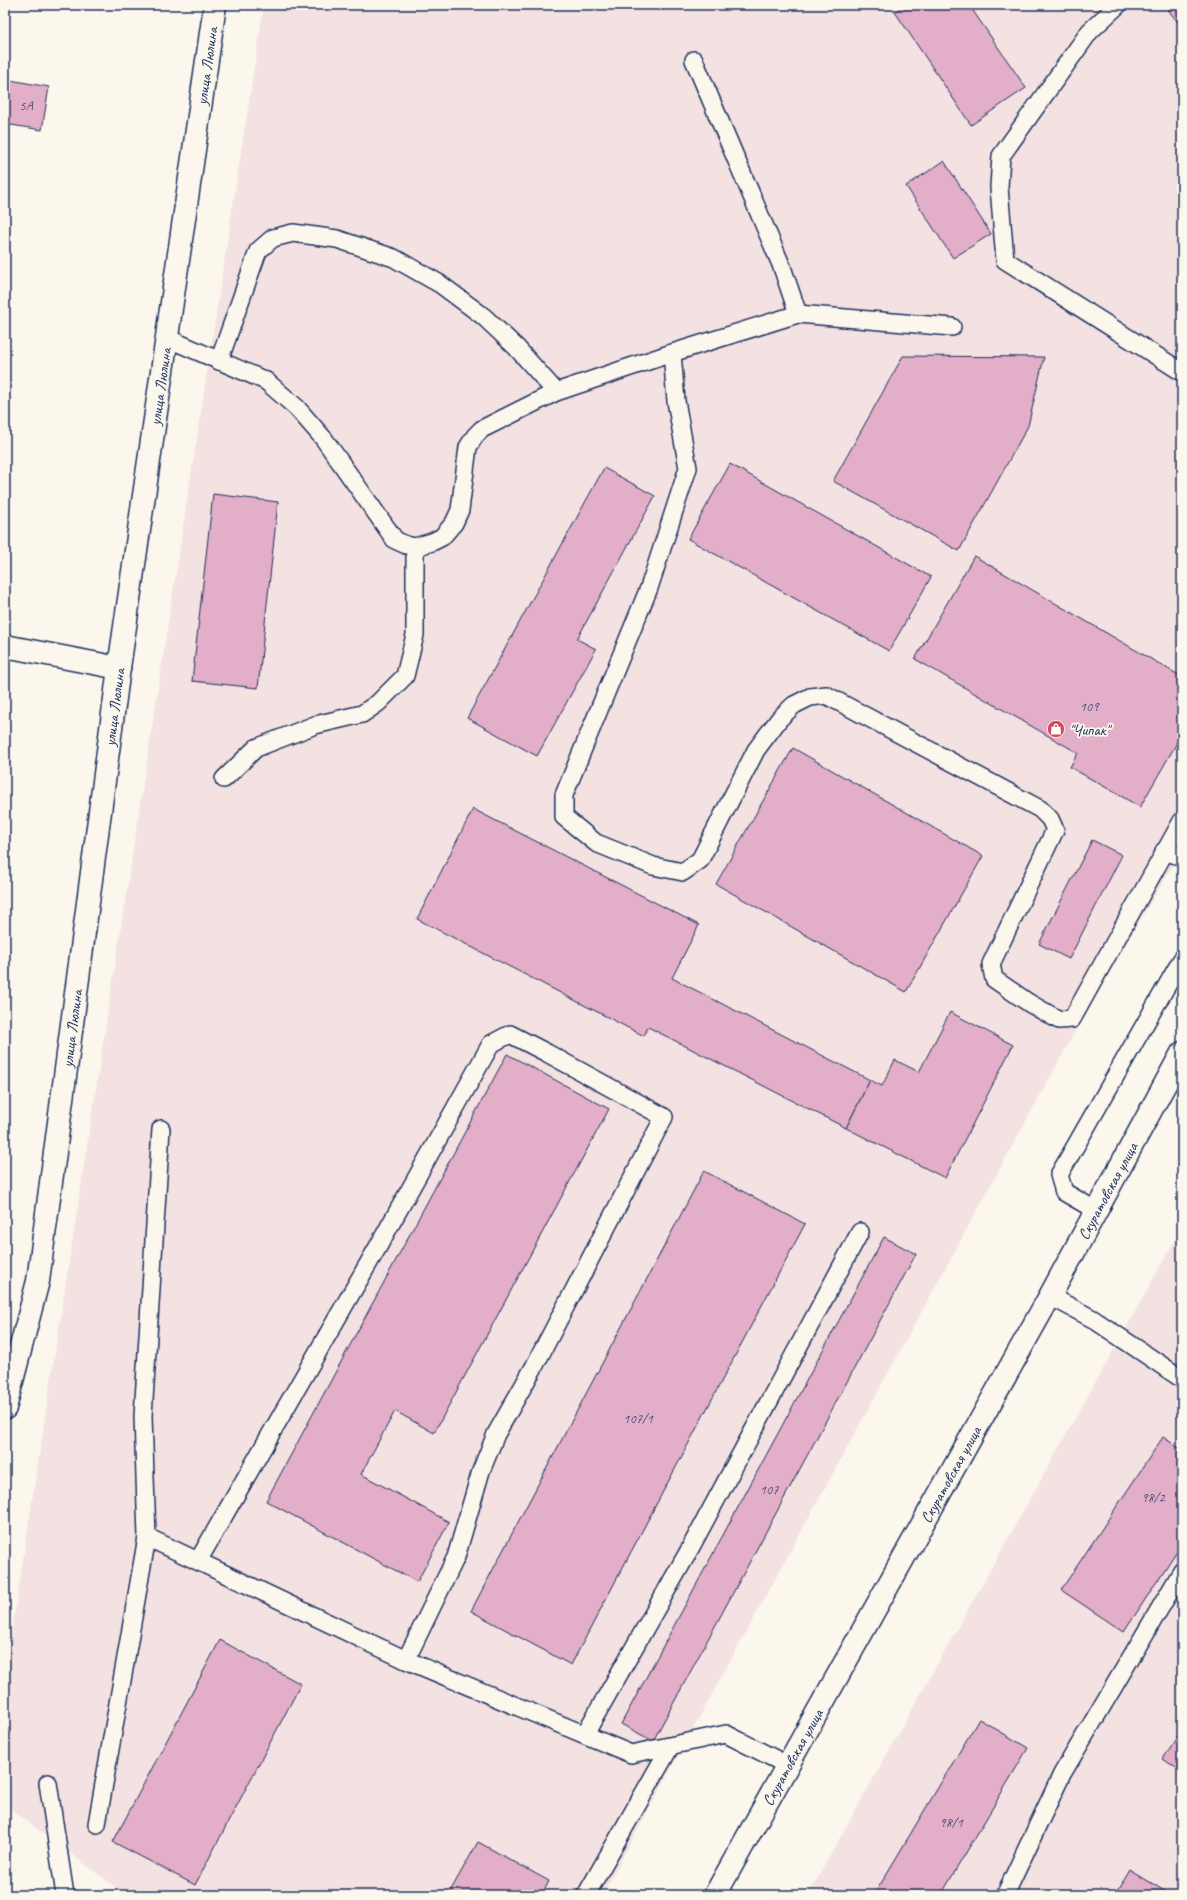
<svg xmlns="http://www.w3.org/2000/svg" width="1187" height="1900" font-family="Caveat,sans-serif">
<rect width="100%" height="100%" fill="#fbf7ec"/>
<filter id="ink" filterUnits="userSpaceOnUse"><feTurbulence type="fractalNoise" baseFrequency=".025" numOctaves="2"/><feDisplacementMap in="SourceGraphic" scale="8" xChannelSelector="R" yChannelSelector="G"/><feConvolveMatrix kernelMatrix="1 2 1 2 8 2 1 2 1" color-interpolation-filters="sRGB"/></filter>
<g filter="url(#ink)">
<g fill="#f4e1e1">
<polygon points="264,5 1182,5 1182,850 1095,995 602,1895 126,1895 5,1805 5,1676"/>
<polygon points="1182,1228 1182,1895 808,1895"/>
</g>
<g fill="#e3aec7" stroke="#1b2f5e">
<polygon points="905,5 969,5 1026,88 971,125 895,12"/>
<polygon points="1174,5 1182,5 1182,27 1168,10"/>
<polygon points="5,79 49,87 42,130 5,124"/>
<polygon points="944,161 991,234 953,258 906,186"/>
<polygon points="903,356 1044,357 1028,426 959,551 833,481"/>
<polygon points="730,464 931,577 889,651 688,539"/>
<polygon points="604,468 655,496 577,639 596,649 537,756 467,718"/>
<polygon points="213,494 278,502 258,688 192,681"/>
<polygon points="974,556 1182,677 1182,734 1140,807 1070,767 1078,753 915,659"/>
<polygon points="793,748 983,856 906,992 716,884"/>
<polygon points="473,809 699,925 672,978 870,1080 846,1128 648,1027 644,1036 417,919"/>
<polygon points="1092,840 1122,855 1069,959 1039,944"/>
<polygon points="950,1012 1013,1045 945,1178 846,1128 870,1080 882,1086 895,1060 919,1072"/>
<polygon points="507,1054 609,1109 434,1433 395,1411 361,1474 449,1522 417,1582 266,1501"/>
<polygon points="704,1171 805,1224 571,1665 471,1611"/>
<polygon points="884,1237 916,1254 653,1741 621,1724"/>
<polygon points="1163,1437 1182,1450 1182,1543 1124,1632 1061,1590"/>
<polygon points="220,1640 301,1684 195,1885 113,1842"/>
<polygon points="979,1719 1028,1748 941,1895 874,1895"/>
<polygon points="1182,1729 1182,1772 1163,1759"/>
<polygon points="478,1842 549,1881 542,1895 448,1895"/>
<polygon points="1130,1870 1171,1895 1115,1895"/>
</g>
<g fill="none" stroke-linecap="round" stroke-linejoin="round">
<defs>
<g id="service">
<polyline points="1118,5 1090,31 1001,156 999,187 1005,260 1182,372"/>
<polyline points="694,60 782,267 798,314"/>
<polyline points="167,338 266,381 297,408 324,439 395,540 406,545 415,547 432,542 442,537 454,523 460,510 468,447 475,436 482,429 556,392 672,353 798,314 952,327"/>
<polyline points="672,353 676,401 688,468 649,588 564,795 564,817 596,843 653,866 683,872 700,860 756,750 780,718 794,705 810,697 826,695 1040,809 1050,819 1055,830 991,964 994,979 1029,1003 1059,1020 1072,1019 1182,821"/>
<polyline points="219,361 258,251 273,238 293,233 337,239 394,258 440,284 483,316 516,347 556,392"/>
<polyline points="224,779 256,748 315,725 362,714 378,703 405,676 415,635 415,547"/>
<polyline points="1164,851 1182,857"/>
<polyline points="1097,1211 1064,1192 1059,1175 1182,959"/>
<polyline points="1050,1296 1093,1319 1182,1379"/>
<polyline points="147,1537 406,1660 631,1754 726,1734 789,1766"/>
<polyline points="198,1561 379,1245 491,1044 510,1034 547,1053 664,1117 534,1367 496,1434 481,1471 456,1557 406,1660"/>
<polyline points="585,1734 686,1556 860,1232"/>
<polyline points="48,1783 65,1895"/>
<polyline points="97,1824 147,1537 143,1416 161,1129"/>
<polyline points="586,1895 670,1747"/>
<polyline points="1005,1895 1062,1774 1182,1571"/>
</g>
<g id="minor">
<polyline points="5,646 119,668"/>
<path id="s1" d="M5,1408l33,-127 81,-613 96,-663"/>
</g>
<g id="tertiary">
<path id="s2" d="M715,1895l335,-599 132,-243"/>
</g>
</defs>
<use href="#service" stroke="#1b2f5e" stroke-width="20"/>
<use href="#minor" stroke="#1b2f5e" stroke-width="25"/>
<use href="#tertiary" stroke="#1b2f5e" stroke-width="25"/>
<use href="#service" stroke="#fbf7ec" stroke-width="17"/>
<use href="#minor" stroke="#fbf7ec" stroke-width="22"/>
<use href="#tertiary" stroke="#fbf7ec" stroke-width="22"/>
</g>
</g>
<defs>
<symbol id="shop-disc" viewBox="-11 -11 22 22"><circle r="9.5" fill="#d1495b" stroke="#fbf7ec"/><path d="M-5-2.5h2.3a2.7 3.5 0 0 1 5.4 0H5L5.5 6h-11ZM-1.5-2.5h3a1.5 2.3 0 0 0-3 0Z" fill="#fff"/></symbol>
</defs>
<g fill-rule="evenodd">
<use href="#shop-disc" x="1046" y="719" width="20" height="20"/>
</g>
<g text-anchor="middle" stroke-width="3.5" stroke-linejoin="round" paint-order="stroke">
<g font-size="14" fill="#4d4f78">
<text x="26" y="110">5А</text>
<text x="1089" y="711">109</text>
<text x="638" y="1423">107/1</text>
<text x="769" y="1494">107</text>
<text x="1153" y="1502">98/2</text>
<text x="951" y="1827">98/1</text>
</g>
<g font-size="16" fill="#1b2f5e" stroke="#fbf7ec">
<text dy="6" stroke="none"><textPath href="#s1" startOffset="1358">улица Люлина</textPath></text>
<text dy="6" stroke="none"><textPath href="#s1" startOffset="1034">улица Люлина</textPath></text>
<text dy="6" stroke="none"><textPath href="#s1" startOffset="710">улица Люлина</textPath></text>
<text dy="6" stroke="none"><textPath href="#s1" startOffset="386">улица Люлина</textPath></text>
<text dy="6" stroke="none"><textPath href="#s2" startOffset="806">Скуратовская улица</textPath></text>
<text dy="6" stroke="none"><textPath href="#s2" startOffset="482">Скуратовская улица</textPath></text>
<text dy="6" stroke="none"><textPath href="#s2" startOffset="158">Скуратовская улица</textPath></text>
</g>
<g font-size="16" fill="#1b2f5e" stroke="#fbf7ec" text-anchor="start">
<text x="1069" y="735">"Чипак"</text>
</g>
</g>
<rect width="1187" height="1900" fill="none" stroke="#fbf7ec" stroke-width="20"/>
<rect x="10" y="10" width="1167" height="1880" fill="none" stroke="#1b2f5e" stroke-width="1.5" filter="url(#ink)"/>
</svg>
